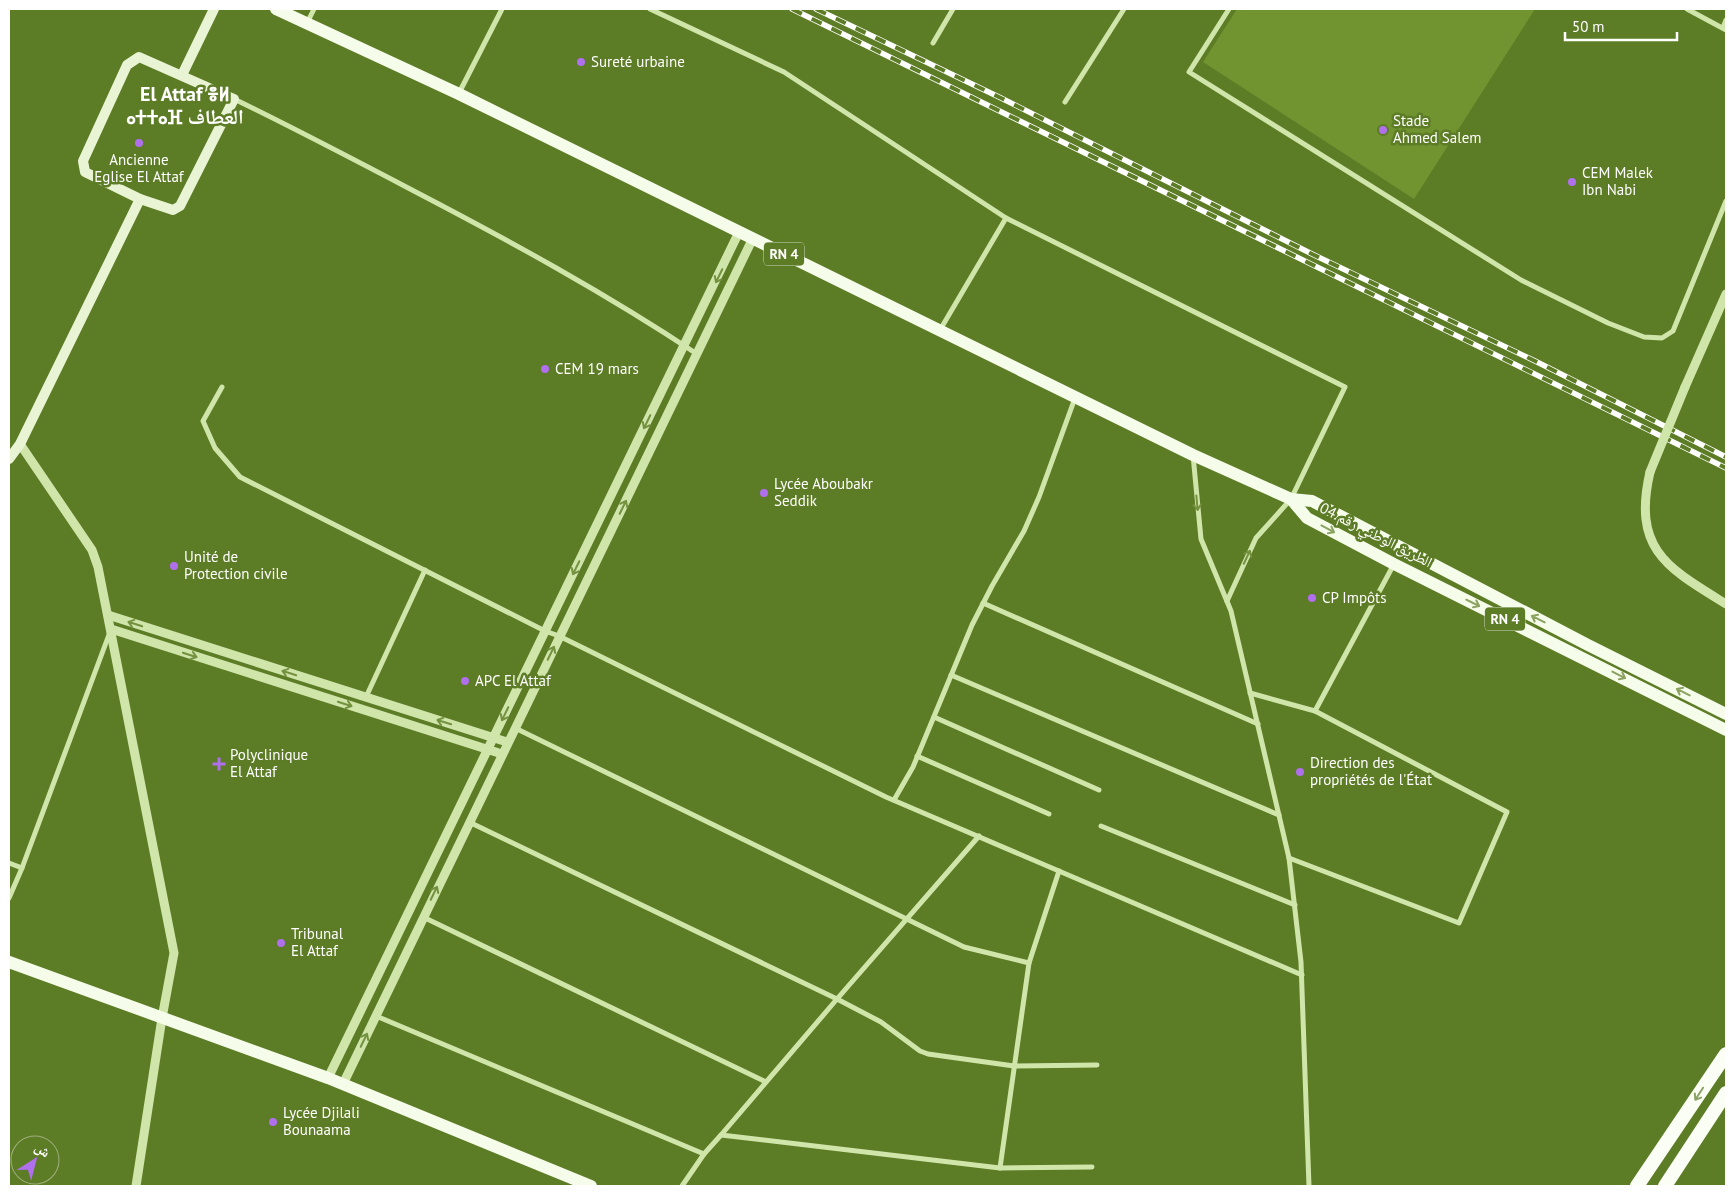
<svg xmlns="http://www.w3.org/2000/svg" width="1735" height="1195" font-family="'PT Sans','Noto Naskh Arabic','Noto Sans Tifinagh',sans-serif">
<rect width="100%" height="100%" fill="#5d7c26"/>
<polygon fill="#719330" points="1237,9 1535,9 1414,199 1203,62"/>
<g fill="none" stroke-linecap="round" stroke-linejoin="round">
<g stroke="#d0e5aa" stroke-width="5">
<polyline points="650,9 784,72 1006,218 1345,387 1291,499 1256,538 1227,601"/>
<polyline points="1229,9 1189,72 1521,280 1608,323 1644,337 1662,338 1673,331 1726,201"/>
<polyline points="1687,9 1726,30"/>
<polyline points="307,23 314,9"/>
<polyline points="1723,28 1726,20"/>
<polyline points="933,43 953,9"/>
<polyline points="459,93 502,9"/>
<path d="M234,99c60,29 119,60 178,91 98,51 193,103 285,164"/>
<polyline points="1065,102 1124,9"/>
<polyline points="940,330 1006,218"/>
<polyline points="222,387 203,421 215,448 240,477 545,631 559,636 886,797 1302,975"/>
<polyline points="1193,455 1201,539 1231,611 1289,858 1301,962 1309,1186"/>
<polyline points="983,603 1258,724"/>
<polyline points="951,675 1279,815"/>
<polyline points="1250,693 1315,711 1507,812 1459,923 1289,858"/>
<polyline points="366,697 425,570"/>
<polyline points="1315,711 1394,564"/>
<polyline points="934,717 1099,790"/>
<polyline points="515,728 964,947 1029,963"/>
<polyline points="917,756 1049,814"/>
<polyline points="894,800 913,767 972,625 992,586 1024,531 1039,497 1075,398"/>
<polyline points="469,822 837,999 881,1022 920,1051 928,1054 1014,1066 1097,1065"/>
<polyline points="1101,826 1295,905"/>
<polyline points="9,863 22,868"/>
<polyline points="9,898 22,868 110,632"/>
<polyline points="423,917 766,1082"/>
<polyline points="376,1016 704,1154"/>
<polyline points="721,1135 1000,1168 1092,1167"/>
<polyline points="1000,1168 1029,963 1059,871"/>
<polyline points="682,1186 704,1154 721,1135 837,999 979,836"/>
</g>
<g stroke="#d0e5aa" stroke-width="9">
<polyline points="1685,387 1726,294"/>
<polyline points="20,444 92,550 98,567 174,953 162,1018 136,1186"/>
<path d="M1650,472c-18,78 18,96 76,132"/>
<polyline points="108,615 507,742"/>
<polyline points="111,629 502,754"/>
<polyline points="328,1078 739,232"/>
<polyline points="343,1084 753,238"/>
</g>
<g stroke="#e8f4d3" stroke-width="10">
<polygon points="139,57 234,99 180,206 173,210 140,199 85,172 83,161 127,65"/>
<polyline points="182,75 214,9"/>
<polyline points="9,459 20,444 140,199"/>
</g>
<g stroke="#f5fcea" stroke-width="12">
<polyline points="276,9 459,94 1193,455 1291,499 1312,501 1588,645 1726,714"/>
<polyline points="1291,499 1307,518 1394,564 1726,730"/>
<polyline points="9,962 328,1078 591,1186"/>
</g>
<g stroke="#fafef4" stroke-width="14">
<polyline points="1637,1186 1726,1054"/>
<polyline points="1665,1186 1726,1093"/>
</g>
<defs>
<g id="rail">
<polyline points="792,9 1726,468"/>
<polyline points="816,9 1001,98 1312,254 1535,361 1726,457"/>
</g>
</defs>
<use href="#rail" stroke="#fff" stroke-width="5.5"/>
<use href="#rail" stroke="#5d7c26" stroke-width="4" stroke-dasharray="11" stroke-linecap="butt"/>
<polyline stroke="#d0e5aa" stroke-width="9" points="1650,472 1685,387"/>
</g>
<defs><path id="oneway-shaft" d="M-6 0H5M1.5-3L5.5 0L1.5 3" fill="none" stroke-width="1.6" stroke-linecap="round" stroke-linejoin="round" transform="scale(1.25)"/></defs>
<g stroke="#749140">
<use href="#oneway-shaft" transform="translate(719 276) rotate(116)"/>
<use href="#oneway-shaft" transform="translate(647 422) rotate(116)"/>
<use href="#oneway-shaft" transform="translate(1197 503) rotate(85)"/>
<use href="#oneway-shaft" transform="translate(623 507) rotate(-64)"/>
<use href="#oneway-shaft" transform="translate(1247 557) rotate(-65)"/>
<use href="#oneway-shaft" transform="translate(576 568) rotate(116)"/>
<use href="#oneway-shaft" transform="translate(135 624) rotate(-162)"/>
<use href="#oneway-shaft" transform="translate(551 653) rotate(-64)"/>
<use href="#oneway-shaft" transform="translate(190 655) rotate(18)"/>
<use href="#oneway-shaft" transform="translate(289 673) rotate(-162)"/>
<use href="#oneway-shaft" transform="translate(345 704) rotate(18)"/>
<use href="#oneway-shaft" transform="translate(505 714) rotate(116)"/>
<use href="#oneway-shaft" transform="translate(444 722) rotate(-163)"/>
<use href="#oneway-shaft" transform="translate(434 893) rotate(-64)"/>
<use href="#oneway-shaft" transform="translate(364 1040) rotate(-64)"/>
</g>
<g stroke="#8ba261">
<use href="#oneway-shaft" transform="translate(1328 529) rotate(28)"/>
<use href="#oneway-shaft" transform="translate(1473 603) rotate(26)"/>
<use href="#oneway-shaft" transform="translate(1538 619) rotate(-153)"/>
<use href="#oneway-shaft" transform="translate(1619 675) rotate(27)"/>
<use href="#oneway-shaft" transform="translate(1683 692) rotate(-153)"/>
</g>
<use stroke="#8ca364" href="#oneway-shaft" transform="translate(1699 1094) rotate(123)"/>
<g fill="#b06fed" stroke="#5d7c26" stroke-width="2">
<circle cx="581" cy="62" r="5"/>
<circle cx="1383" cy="130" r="5"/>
<circle cx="139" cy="143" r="5"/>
<circle cx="1572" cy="182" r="5"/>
<circle cx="545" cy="369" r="5"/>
<circle cx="764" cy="493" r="5"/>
<circle cx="174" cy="566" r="5"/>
<circle cx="1312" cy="598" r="5"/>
<circle cx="465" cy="681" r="5"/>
<path d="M216.5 756.5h5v5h5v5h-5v5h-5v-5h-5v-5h5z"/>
<circle cx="1300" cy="772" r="5"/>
<circle cx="281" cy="943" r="5"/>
<circle cx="273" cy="1122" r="5"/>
</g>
<g text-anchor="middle" stroke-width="5" stroke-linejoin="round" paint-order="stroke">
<g fill="#5d7c26" stroke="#ced8be" stroke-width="1">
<rect x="764" y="242.5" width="40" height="23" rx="4"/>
<rect x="1485" y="607.5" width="40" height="23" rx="4"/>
</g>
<g font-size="14" font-weight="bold" fill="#fff">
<text x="784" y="259">RN 4</text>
<text x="1505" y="624">RN 4</text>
</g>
<g font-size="15" fill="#fff" stroke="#5d7c26" text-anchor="start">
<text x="591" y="67">Sureté urbaine</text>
<text x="1393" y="126">Stade<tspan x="1393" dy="17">Ahmed Salem</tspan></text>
<text x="139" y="165" text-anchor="middle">Ancienne<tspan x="139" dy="17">Eglise El Attaf</tspan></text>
<text x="1582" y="178">CEM Malek<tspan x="1582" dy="17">Ibn Nabi</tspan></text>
<text x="555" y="374">CEM 19 mars</text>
<text x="774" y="489">Lycée Aboubakr<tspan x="774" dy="17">Seddik</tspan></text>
<text x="184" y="562">Unité de<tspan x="184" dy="17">Protection civile</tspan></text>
<text x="1322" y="603">CP Impôts</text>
<text x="475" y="686">APC El Attaf</text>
<text x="230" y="760">Polyclinique<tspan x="230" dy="17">El Attaf</tspan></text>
<text x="1310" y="768">Direction des<tspan x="1310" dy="17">propriétés de l'État</tspan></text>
<text x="291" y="939">Tribunal<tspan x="291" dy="17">El Attaf</tspan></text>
<text x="283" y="1118">Lycée Djilali<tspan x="283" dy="17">Bounaama</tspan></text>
</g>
<g font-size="15" fill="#fff" stroke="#5d7c26">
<text transform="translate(1376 535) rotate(27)" y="5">الطريق الوطني رقم 04</text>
</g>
<g font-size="20" font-weight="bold" fill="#fff" stroke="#5d7c26">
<text x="185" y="101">El Attaf ⴻⵍ<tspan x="185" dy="23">ⴰⵜⵜⴰⴼ العطاف</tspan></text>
</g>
</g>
<rect width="1735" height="1195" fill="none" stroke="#ffffff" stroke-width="20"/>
<g transform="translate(35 1160) rotate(36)"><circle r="24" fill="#5d7c26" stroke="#9eb07d"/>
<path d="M0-4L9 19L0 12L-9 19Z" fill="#b06fed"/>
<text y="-8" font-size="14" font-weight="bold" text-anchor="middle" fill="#ffffff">ش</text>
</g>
<path d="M1565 32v8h112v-8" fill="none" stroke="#ffffff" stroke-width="2.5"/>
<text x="1572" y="32" font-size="15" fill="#ffffff" stroke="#5d7c26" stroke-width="4" paint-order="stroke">50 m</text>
</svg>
